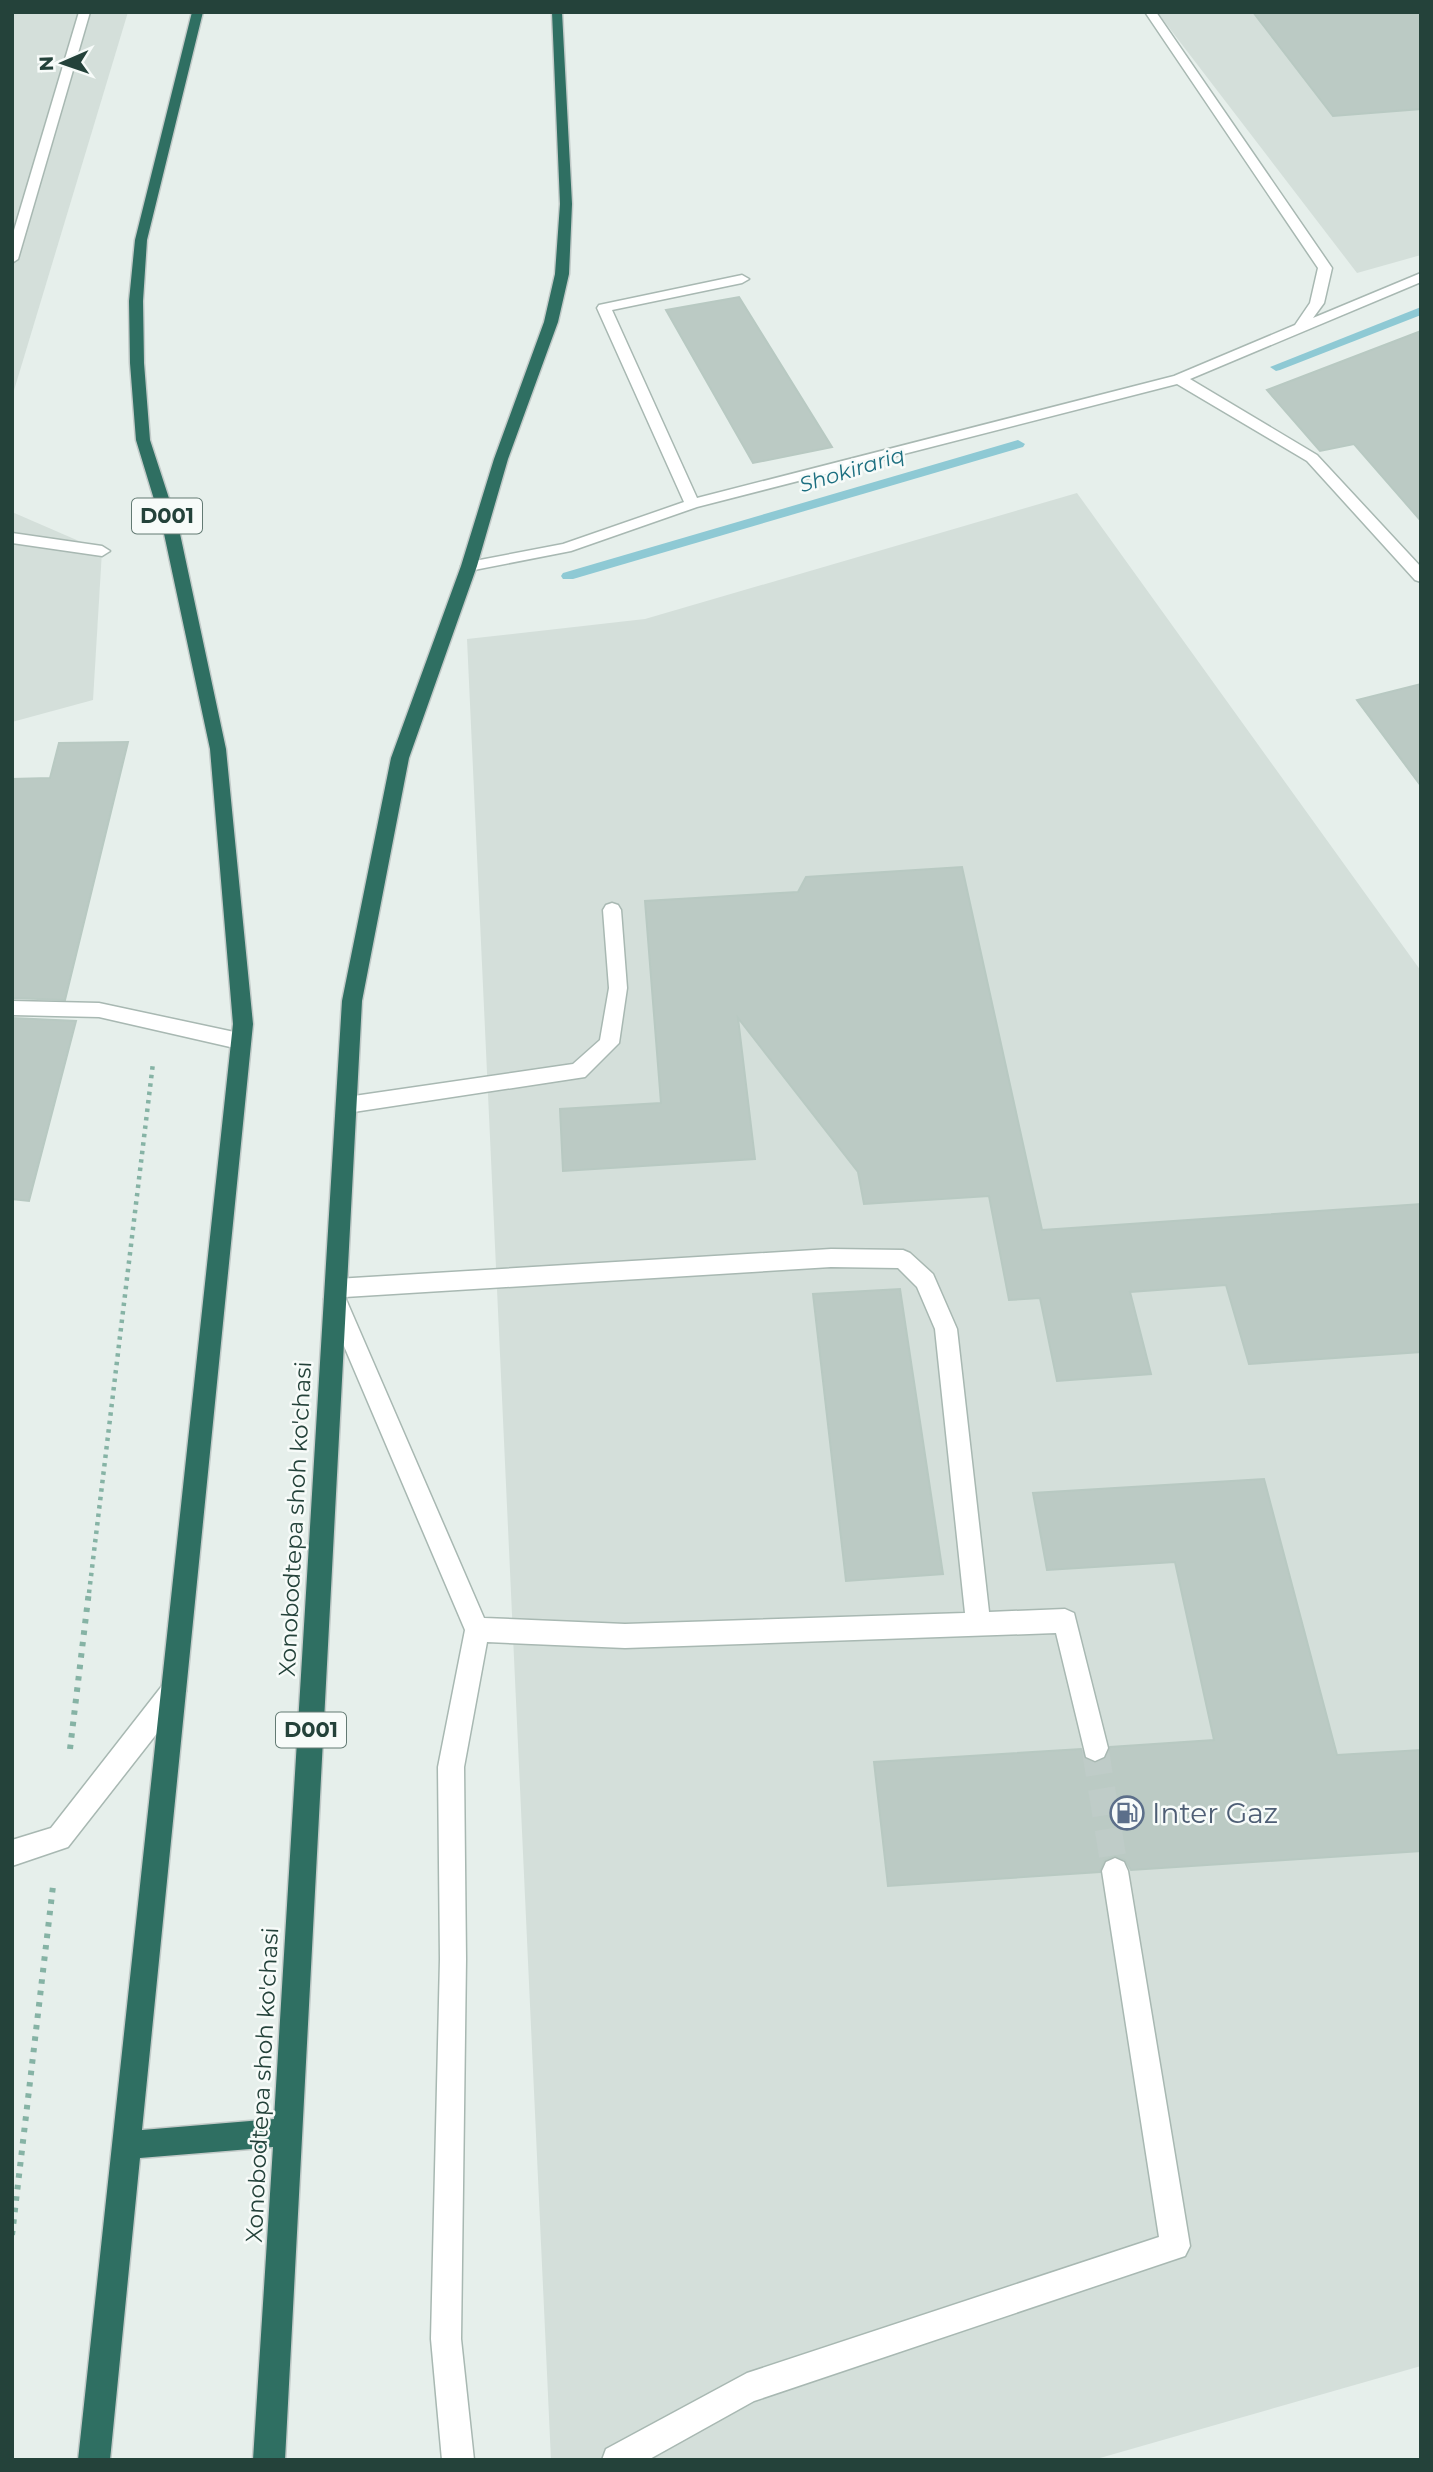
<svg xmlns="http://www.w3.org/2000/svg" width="1433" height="2472" font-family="Montserrat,sans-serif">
<rect width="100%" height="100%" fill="#e6efeb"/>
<g fill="#d4dfda">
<polygon points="12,12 128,12 12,397"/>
<polygon points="1157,12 1421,12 1421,255 1357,273"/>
<polygon points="1077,493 1421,971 1421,2366 1093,2460 551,2460 467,639 645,619"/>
<polygon points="12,512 102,551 93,700 12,722"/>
</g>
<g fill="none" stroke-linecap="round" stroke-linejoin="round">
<g fill="#8ec9d4" fill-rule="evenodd">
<polygon points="1421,307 1421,315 1280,370 1276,371 1270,367"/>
<polygon points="1018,440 1025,444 1023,447 573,579 563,579 561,576 563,573"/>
</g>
</g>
<g fill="#bbcac4" stroke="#b8c9c2" stroke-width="2">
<polygon points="1253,12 1421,12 1421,109 1333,116"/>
<polygon points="739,297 832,447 753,463 666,310"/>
<polygon points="1421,331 1421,521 1354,444 1320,451 1267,390"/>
<polygon points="1421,684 1421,786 1357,700"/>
<polygon points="128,742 65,1000 12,998 12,779 50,778 59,743"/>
<polygon points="962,867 1042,1230 1421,1204 1421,1352 1249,1364 1226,1285 1130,1292 1151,1374 1057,1381 1040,1298 1009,1300 989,1196 864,1204 858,1172 738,1018 755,1159 563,1171 560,1109 661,1103 645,901 798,892 806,877"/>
<polygon points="12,1018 76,1021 29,1201 12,1199"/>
<polygon points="900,1289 943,1574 846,1581 813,1294"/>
<polygon points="1264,1479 1337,1755 1421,1750 1421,1851 1131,1870 1125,1860 1114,1856 1104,1861 1100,1872 888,1886 874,1762 1081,1749 1085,1759 1096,1763 1106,1758 1110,1747 1214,1740 1175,1562 1047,1570 1033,1493"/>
</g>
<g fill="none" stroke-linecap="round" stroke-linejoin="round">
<polyline stroke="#bfccc8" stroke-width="27" stroke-dasharray="27 14" stroke-linecap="butt" points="1095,1748 1115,1871"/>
<defs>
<g id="minor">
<polygon points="79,12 90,12 18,259 12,263 12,237"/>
<polygon points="1145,12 1156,12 1332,268 1324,303 1313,318 1421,273 1421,282 1190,379 1317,455 1421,567 1421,582 1415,580 1307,461 1177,384 697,507 571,551 469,571 464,569 461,566 464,563 563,544 684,502 597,308 599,305 742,275 749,279 742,283 612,310 697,498 1174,376 1295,325 1310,303 1318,268"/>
<polygon points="12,533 102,546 110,551 102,556 12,543"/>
<polygon points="612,903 618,905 621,910 627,988 619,1043 585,1077 347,1113 340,1111 337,1105 340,1099 347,1097 573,1064 600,1040 609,988 603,910 606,905"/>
<polygon points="12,1001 99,1003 239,1033 246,1036 249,1041 246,1046 239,1049 99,1017 12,1015"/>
<path d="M831,1249l72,1 7,3 23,21 24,55 32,283 76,-3 9,4 34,135 -4,9 -9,4 -9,-4 -30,-124 -431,15 -138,-6 -23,125 2,192 -5,380 13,121h-32l-11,-121 9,-380 -2,-192 27,-137 -141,-331 3,-7 -2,-4 3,-7 8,-2zM831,1267l67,1 19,19 18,42 30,284 -340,11 -141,-6 -139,-321z"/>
<polygon points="174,1679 183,1682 186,1691 183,1700 68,1847 12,1866 12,1840 51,1828 165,1682"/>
<polygon points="1115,1858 1124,1862 1128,1871 1190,2246 1185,2256 754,2401 648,2460 602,2460 606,2449 747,2373 1159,2237 1102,1871 1106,1862"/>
</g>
<polygon id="highway" points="192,12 203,12 147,240 143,301 144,363 150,440 179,529 226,749 253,1024 142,2130 274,2119 342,1001 391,758 461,566 494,459 544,322 555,274 560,204 552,12 562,12 572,204 569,274 558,322 508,459 477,566 409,758 362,1001 285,2460 253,2460 273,2147 140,2158 110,2460 78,2460 233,1024 210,749 163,529 136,440 130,363 129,301 135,240"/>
</defs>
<use href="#minor" stroke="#a8b8b2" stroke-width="3"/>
<use href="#highway" stroke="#c2cac8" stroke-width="3"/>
<polyline stroke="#86b3a5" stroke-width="4.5" stroke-dasharray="3.5 5" stroke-linecap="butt" points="89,1593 153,1063"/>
<g stroke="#86b3a5" stroke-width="6" stroke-dasharray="4.5 7" stroke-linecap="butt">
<polyline points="70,1749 89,1591"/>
<polyline points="12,2235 53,1886"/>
</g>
<use href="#minor" fill="#fff" fill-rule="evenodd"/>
<use href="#highway" fill="#2f6f62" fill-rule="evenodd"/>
</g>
<defs>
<symbol id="fuel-ring" viewBox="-11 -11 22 22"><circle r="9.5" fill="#f7fbf9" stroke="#5c6f8a" stroke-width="1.5"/><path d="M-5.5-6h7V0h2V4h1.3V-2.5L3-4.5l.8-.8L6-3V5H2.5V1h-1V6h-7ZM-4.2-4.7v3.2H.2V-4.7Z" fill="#5c6f8a"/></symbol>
</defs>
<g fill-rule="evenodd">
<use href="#fuel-ring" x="1108" y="1794" width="38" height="38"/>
</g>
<g text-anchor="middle" stroke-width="5" stroke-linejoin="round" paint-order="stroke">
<g font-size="21" font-style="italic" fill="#1c6f80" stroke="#f7fbf9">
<text transform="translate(852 470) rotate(-17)" y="7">Shokirariq</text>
</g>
<g fill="#f7fbf9" stroke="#637a73" stroke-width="2">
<rect x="132" y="498.5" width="70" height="35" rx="5"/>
<rect x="276" y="1712.5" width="70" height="35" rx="5"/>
</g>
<g font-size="21" font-weight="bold" fill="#24423a">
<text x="167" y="523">D001</text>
<text x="311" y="1737">D001</text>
</g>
<g font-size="23" fill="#24423a" stroke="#f7fbf9">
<text transform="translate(295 1519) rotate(-87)" y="8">Xonobodtepa shoh ko'chasi</text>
<text transform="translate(262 2085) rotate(-87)" y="8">Xonobodtepa shoh ko'chasi</text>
</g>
<g font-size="28" fill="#4e5e75" stroke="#f7fbf9" text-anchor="start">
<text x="1152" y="1823">Inter Gaz</text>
</g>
</g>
<rect width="1433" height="2472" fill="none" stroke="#24423a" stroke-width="28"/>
<g transform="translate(63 63) rotate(268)" stroke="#f7fbf9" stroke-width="5" paint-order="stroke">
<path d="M0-5L12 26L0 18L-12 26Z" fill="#24423a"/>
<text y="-10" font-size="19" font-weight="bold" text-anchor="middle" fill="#24423a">N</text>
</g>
</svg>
